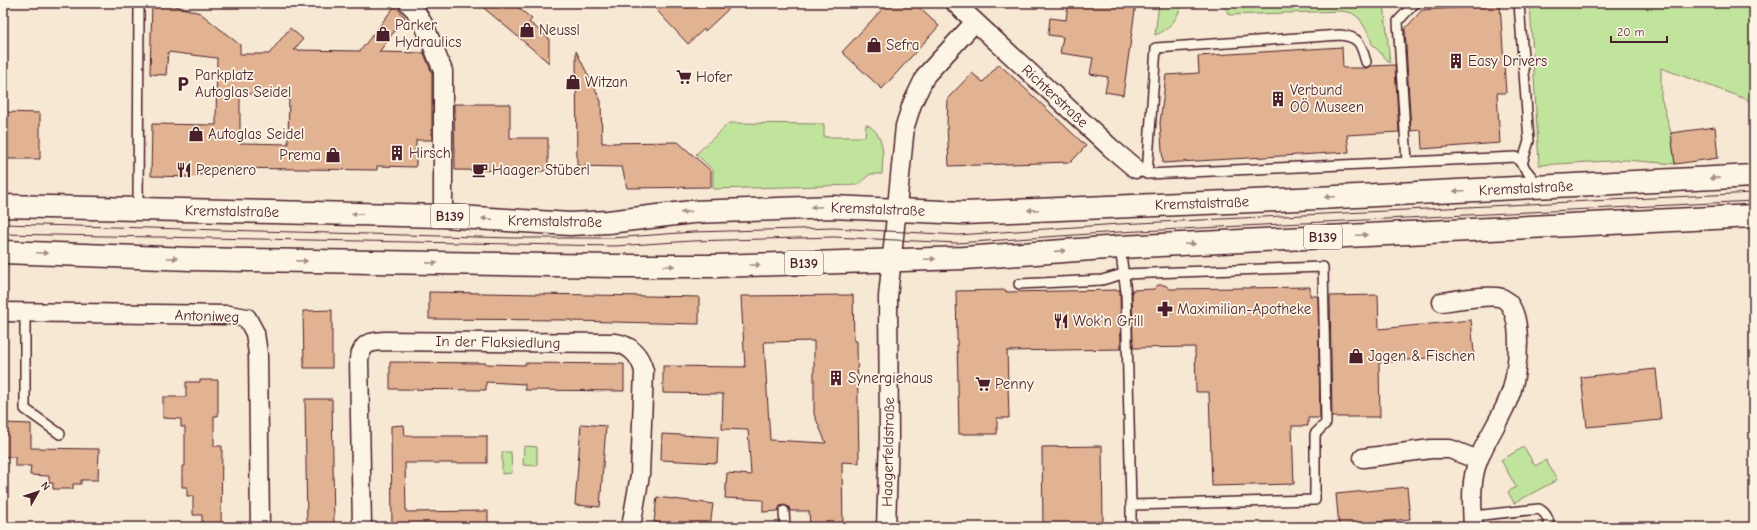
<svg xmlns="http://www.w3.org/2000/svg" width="1757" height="530" font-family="'Comic Neue',sans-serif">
<rect width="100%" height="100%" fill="#f7e8d4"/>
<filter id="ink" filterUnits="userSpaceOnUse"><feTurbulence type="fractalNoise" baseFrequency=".025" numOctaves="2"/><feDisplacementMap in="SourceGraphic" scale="8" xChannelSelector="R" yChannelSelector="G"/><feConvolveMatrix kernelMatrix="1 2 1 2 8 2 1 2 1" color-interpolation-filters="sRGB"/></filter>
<g filter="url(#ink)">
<g fill="#c1e49d" stroke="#868264">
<path d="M1159,3h23c-4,15 -12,27 -27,32z"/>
<polygon points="1223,3 1384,3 1390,63 1372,44 1369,34 1359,18 1352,13 1341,11 1229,15"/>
<polygon points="1530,3 1754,3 1754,102 1661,68 1661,97 1671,133 1675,164 1626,160 1539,165"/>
<path d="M729,123l95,1v13h41l1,-13c20,11 17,30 16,50h-12l-12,11 -145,4v-19l-17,-16z"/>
<polygon points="524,446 537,447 537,466 523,465"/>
<polygon points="1524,447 1535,466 1546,460 1557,480 1514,503 1508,492 1516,487 1501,460"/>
<polygon points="502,452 511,452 512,473 502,474"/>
</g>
<g fill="#e2b392" stroke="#4a1f2b" fill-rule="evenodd">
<path d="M152,3h13l35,10 40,32v9h29l21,-26 13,11 -9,11 66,1 35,-45 10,11 -26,35 45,1 8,20v67h-16v27l-39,-1v4l-153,-2 -32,9 -41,-1 1,-52 64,1 1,-67 -49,-6 -2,23 -16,-1zM240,94h49l-1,50 -48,-1z"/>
<polygon points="478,3 513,3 532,19 529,22 549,38 549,63"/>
<polygon points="650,3 735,3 705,31 704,29 688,44"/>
<polygon points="888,3 914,3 939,26 882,89 842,52"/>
<polygon points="1068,3 1136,3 1123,95 1105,92 1108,77 1090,74 1093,58 1060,53 1063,37 1048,35 1050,18 1066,20"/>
<polygon points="1500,5 1506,93 1497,93 1500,143 1422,149 1421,130 1411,131 1405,29 1422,10"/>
<polygon points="1342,47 1343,68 1367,68 1370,66 1395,65 1399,132 1347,135 1349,152 1163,163 1160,123 1166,75 1199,73 1198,56"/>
<polygon points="576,51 601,101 602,143 678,142 711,171 711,187 627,188 622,167 577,166"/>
<polygon points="999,64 1086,146 1071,162 949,166 947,125 948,98 972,73 983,82"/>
<polygon points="454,104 510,104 510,138 548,138 548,171 455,170"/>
<polygon points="3,112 40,113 40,159 3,159"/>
<polygon points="1715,127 1718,158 1675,164 1671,133"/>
<polygon points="1158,285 1165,285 1170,289 1310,287 1310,296 1318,296 1320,418 1308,418 1308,426 1292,426 1294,484 1212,486 1209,392 1196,392 1195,347 1133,348 1132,290 1154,289"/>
<polygon points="1006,290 1006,292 1120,290 1121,349 1007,351 1009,418 997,418 997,434 959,434 956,291"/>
<polygon points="429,292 699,297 699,324 571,321 571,320 429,319"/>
<path d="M853,295l1,46h3l2,122 -17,-1 1,65h-33l-1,-16h-19l-1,-4 -5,-2 -4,1 -2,5 -15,1v-12l-38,-2 2,-25 24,2 -3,-45 -26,-1 1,-35 -60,-1v-27l82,1 -4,-71zM814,341v73l12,29 -56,-3 -6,-98z"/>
<polygon points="1378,295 1379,329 1471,320 1474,353 1379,363 1380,417 1332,417 1330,296"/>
<polygon points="332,310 332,368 304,368 303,311"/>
<polygon points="390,362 486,363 486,364 525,365 525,363 624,364 624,391 525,390 525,384 486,382 486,390 390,389"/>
<polygon points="1656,369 1661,420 1587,427 1581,377"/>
<polygon points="200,380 218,380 218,416 214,416 214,446 222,446 221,527 202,527 202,515 193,515 193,496 187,496 187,487 182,487 182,466 185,466 185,427 181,427 181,419 163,418 163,397 186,397 186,382 200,382"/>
<polygon points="305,399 332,399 334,526 307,526"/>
<polygon points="3,423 31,424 31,448 99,449 98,480 81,480 81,484 73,484 73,489 53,489 53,483 49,483 49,476 30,475 31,466 15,466 15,457 4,457"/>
<polygon points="581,424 606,426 600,507 575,505"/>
<polygon points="404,425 405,436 487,436 487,463 405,463 406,512 488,511 488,527 392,527 391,426"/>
<polygon points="662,434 718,437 717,463 661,460"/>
<polygon points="1102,446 1103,527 1043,527 1042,447"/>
<polygon points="1407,487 1410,519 1339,526 1336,494"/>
<polygon points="657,497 713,504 710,527 695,527 654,522"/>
</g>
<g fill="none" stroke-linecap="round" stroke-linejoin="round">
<defs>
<g id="service">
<polyline points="1519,3 1529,141 1522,164"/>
<polyline points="1407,162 1398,21 1415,3"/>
<polyline points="1136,169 1147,174 1516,157 1538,185"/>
<path d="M1147,174l9,-126 184,-13c20,2 21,9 26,27"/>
<polyline points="138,209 139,6"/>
<polyline points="1120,247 1126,292 1131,505"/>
<polyline points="1019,284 1102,280 1123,274 1323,267 1326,423 1315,434 1315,500 1131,505 1131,527"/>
<polyline points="25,313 25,409 60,434"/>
<polyline points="784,511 785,527"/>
<path d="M1473,516l66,-7c7,4 10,10 10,18"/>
</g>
<g id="minor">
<polyline points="408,3 415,10 425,27 443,71 443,216"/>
<polyline points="955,3 1111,148 1136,169"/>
<path d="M1442,302c12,-2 51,-8 60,-4 24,11 16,77 8,97 -8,23 -24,43 -32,66 -8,20 -6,45 -5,66"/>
<polyline points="3,312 229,315 247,318 255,333 258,354 260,527"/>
<polyline points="1363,458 1431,449 1450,449 1478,460"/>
<path d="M362,527l-3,-168c4,-16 9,-17 25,-18l231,2c16,2 25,13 29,28l-4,104 -9,52"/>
<polyline points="886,527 889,437 888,297 905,126 912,104 926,75 975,22"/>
</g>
<g id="primary">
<polyline points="3,206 443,216 570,224 608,222 692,212 833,207 964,213 1277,200 1754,176"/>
<polyline points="3,252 191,259 616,266 716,266 964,258 1120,247 1754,216"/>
</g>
</defs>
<use href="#service" stroke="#4a1f2b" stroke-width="12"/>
<use href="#minor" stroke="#4a1f2b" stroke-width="21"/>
<use href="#primary" stroke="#4a1f2b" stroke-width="25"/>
<use href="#service" stroke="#fcf5e5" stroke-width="9"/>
<use href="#minor" stroke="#fcf5e5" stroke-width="18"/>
<use href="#primary" stroke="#fcf5e5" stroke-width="22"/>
<g stroke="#4a1f2b" stroke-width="1">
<polyline points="3,224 513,238 612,238 693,232 834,228 958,235 1119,224 1754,193"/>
<polyline points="3,234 614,246 692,241 834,237 957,243 1119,232 1754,201"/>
</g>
</g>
<defs><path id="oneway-solid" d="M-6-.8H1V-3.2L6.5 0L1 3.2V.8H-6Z"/></defs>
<g fill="#a38a88">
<use href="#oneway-solid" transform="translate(1715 178) rotate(177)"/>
<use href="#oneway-solid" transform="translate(1459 191) rotate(177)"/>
<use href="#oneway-solid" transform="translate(1330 197) rotate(177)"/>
<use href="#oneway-solid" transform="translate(816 207) rotate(178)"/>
<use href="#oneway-solid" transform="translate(1033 210) rotate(178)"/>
<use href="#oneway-solid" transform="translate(686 212) rotate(174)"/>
<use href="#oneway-solid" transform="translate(357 214) rotate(-179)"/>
<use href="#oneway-solid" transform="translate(487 219) rotate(-176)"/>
<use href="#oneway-solid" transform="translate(1362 235) rotate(-3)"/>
<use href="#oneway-solid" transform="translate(1190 244) rotate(-3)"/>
<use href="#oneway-solid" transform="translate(1060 251) rotate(-4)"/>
<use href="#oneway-solid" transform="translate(42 253) rotate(2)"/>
<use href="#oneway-solid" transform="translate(172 258) rotate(2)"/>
<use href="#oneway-solid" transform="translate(930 259) rotate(-2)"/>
<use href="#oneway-solid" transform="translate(302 261) rotate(1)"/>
<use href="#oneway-solid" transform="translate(432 263) rotate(1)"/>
<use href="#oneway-solid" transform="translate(755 265) rotate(-2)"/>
<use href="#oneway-solid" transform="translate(669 266)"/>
</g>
</g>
<defs>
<symbol id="shop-bare" viewBox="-9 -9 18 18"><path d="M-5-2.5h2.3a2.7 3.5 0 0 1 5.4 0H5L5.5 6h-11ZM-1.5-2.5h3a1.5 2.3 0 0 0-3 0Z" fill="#4a1f2b" stroke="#fcf5e5" stroke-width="2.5" paint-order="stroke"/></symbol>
<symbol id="building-bare" viewBox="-9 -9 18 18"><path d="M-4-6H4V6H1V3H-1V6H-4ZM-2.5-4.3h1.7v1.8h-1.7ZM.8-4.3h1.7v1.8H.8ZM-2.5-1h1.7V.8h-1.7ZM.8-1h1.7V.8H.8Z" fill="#4a1f2b" stroke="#fcf5e5" stroke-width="2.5" paint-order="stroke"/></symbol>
<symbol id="supermarket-bare" viewBox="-9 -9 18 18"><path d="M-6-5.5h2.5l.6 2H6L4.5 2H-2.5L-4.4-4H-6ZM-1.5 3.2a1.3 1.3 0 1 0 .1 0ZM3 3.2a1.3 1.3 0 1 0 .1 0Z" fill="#4a1f2b" stroke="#fcf5e5" stroke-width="2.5" paint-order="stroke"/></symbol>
<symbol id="parking-bare" viewBox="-9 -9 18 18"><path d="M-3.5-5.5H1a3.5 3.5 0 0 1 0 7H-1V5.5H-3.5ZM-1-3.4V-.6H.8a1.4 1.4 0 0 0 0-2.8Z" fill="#4a1f2b" stroke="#fcf5e5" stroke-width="2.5" paint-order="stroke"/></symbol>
<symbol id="restaurant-bare" viewBox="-9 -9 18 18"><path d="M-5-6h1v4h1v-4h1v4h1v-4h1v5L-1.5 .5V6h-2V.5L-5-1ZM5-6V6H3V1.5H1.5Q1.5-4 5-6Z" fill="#4a1f2b" stroke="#fcf5e5" stroke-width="2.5" paint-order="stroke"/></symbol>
<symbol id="cafe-bare" viewBox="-9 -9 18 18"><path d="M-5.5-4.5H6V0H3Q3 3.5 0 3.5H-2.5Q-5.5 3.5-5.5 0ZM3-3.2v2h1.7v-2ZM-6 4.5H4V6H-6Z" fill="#4a1f2b" stroke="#fcf5e5" stroke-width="2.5" paint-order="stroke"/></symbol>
<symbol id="pharmacy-bare" viewBox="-9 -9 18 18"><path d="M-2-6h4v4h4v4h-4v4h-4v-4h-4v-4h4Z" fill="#4a1f2b" stroke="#fcf5e5" stroke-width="2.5" paint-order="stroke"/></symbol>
</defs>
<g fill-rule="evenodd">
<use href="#shop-bare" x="516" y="19" width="22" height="22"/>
<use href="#shop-bare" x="372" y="23" width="22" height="22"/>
<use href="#shop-bare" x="863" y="34" width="22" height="22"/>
<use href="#building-bare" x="1445" y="50" width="22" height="22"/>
<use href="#supermarket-bare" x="673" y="66" width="22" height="22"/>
<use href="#shop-bare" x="562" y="71" width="22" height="22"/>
<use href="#parking-bare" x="172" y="73" width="22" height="22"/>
<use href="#building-bare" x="1267" y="88" width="22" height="22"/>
<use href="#shop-bare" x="185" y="123" width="22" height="22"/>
<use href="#building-bare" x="386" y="142" width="22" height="22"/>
<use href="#shop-bare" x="322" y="144" width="22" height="22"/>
<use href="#restaurant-bare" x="173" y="159" width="22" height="22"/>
<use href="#cafe-bare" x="469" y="159" width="22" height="22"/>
<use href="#pharmacy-bare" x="1154" y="298" width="22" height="22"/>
<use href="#restaurant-bare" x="1050" y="310" width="22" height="22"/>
<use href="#shop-bare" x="1345" y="345" width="22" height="22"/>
<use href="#building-bare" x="825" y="367" width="22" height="22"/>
<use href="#supermarket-bare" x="972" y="373" width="22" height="22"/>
</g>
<g text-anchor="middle" stroke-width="3.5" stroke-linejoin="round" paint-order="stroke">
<g fill="#fcf5e5" stroke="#7f5f63" stroke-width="1">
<rect x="431" y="204" width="38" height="24" rx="3"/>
<rect x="1304" y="225" width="38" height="24" rx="3"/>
<rect x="785" y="251" width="38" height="24" rx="3"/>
</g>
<g font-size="14" font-weight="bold" fill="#4a1f2b">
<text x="450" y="221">B139</text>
<text x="1323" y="242">B139</text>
<text x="804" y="268">B139</text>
</g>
<g font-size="15" fill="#4a1f2b" stroke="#fcf5e5" text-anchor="start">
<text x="395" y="30">Parker<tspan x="395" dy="17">Hydraulics</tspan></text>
<text x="539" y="35">Neussl</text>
<text x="886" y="50">Sefra</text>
<text x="1468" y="66">Easy Drivers</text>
<text x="195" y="80">Parkplatz<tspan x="195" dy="17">Autoglas Seidel</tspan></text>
<text x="696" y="82">Hofer</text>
<text x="585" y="87">Witzan</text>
<text x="1290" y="95">Verbund<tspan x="1290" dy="17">OÖ Museen</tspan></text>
<text x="208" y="139">Autoglas Seidel</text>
<text x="409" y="158">Hirsch</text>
<text x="321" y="160" text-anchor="end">Prema</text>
<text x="196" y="175">Pepenero</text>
<text x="492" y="175">Haager Stüberl</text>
<text x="1177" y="314">Maximilian-Apotheke</text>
<text x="1073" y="326">Wok'n Grill</text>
<text x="1368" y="361">Jagen &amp; Fischen</text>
<text x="848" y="383">Synergiehaus</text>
<text x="995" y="389">Penny</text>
</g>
<g font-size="15" fill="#4a1f2b" stroke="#fcf5e5">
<text transform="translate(1055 96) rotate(43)" y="5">Richterstraße</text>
<text transform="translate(1526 188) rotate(-3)" y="5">Kremstalstraße</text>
<text transform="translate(1202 203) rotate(-2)" y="5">Kremstalstraße</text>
<text transform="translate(878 209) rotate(2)" y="5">Kremstalstraße</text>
<text transform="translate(232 211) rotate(1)" y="5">Kremstalstraße</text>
<text transform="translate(555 221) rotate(1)" y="5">Kremstalstraße</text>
<text transform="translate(207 316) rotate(2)" y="5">Antoniweg</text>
<text transform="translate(498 342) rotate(1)" y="5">In der Flaksiedlung</text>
<text transform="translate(888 452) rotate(-89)" y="5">Haagerfeldstraße</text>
</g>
</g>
<rect width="1757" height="530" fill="none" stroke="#fcf5e5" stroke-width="16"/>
<rect x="8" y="8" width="1741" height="514" fill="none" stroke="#4a1f2b" stroke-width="1.5" filter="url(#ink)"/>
<g transform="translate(38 492) rotate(51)" stroke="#fcf5e5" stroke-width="3" paint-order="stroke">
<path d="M0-3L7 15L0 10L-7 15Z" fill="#4a1f2b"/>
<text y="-6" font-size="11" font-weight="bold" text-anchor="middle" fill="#4a1f2b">N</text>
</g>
<path d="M1611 36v6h56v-6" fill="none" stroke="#4a1f2b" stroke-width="2"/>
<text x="1617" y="36" font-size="12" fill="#4a1f2b" stroke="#fcf5e5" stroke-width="3" paint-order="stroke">20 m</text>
</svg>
